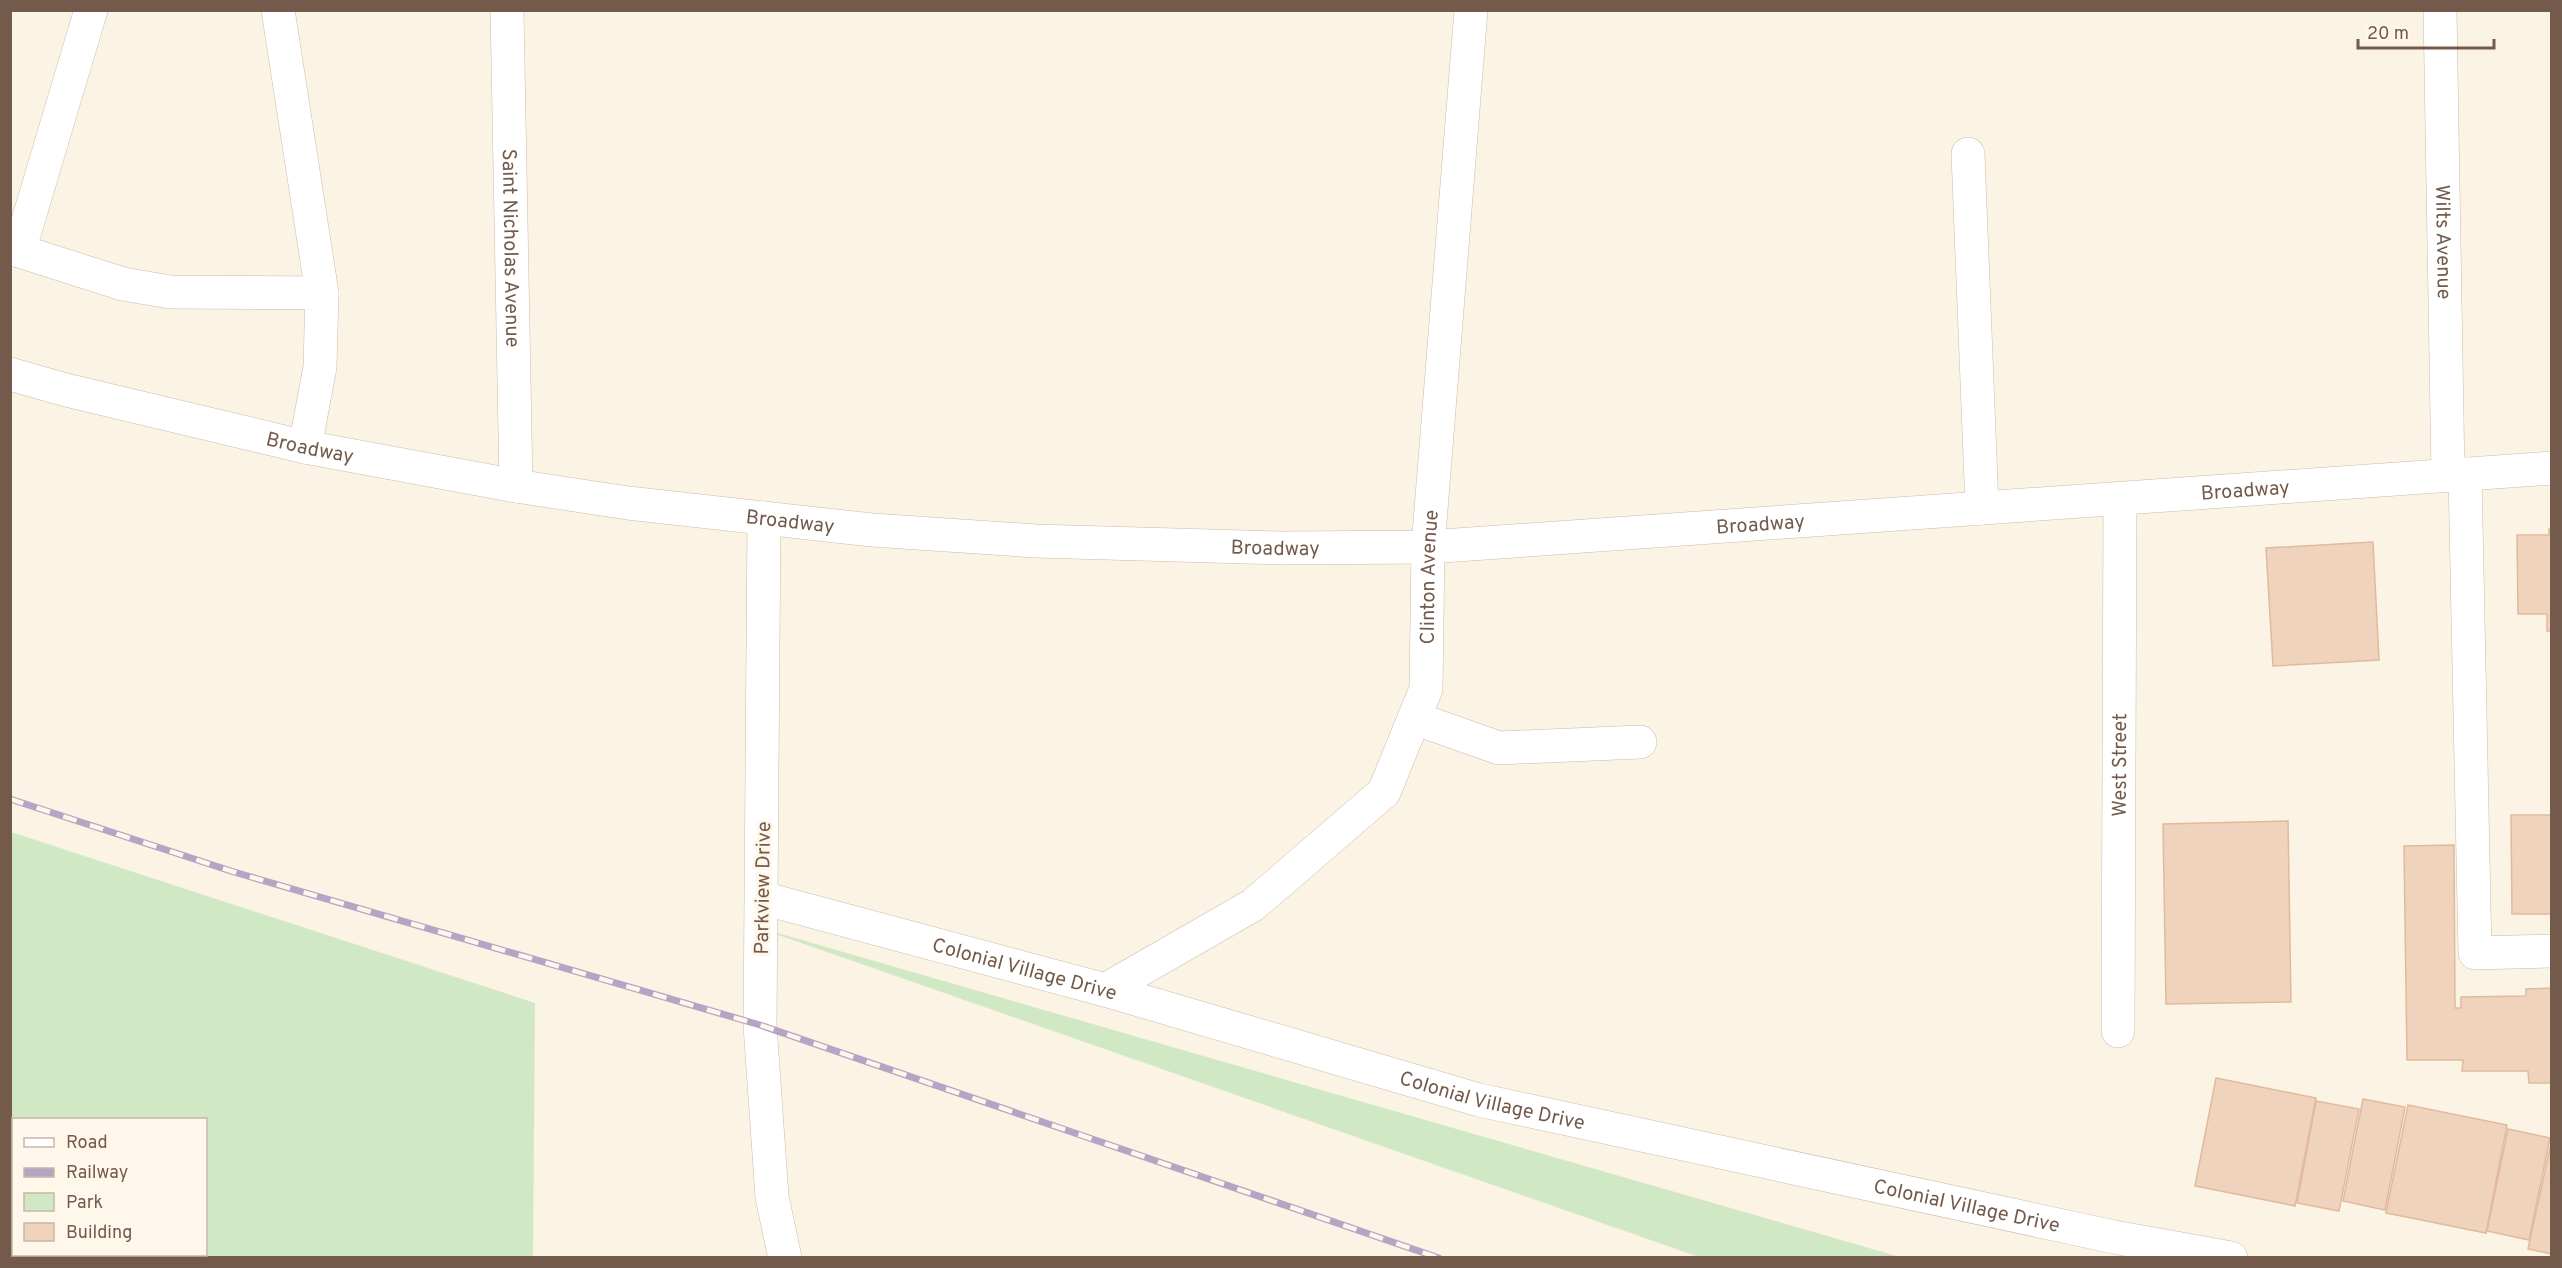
<svg xmlns="http://www.w3.org/2000/svg" width="2562" height="1268" font-family="Overpass,sans-serif">
<rect width="100%" height="100%" fill="#fbf3e4"/>
<g fill="#d1e8c4" fill-rule="evenodd">
<path d="M11,832l524,171 -2,254h-522zM14,1120h192v134h-192z"/>
<polygon points="753,926 1900,1257 1699,1257"/>
</g>
<g fill="#efd3bd" stroke="#e1ba9e" stroke-width="1.5">
<polygon points="2549,529 2552,529 2552,631 2547,631 2547,614 2518,614 2517,535 2549,535"/>
<polygon points="2373,542 2379,660 2273,666 2266,548"/>
<polygon points="2511,815 2552,815 2552,914 2512,914"/>
<polygon points="2288,821 2291,1002 2166,1004 2163,824"/>
<polygon points="2454,845 2455,1008 2461,1008 2461,997 2526,996 2526,989 2552,988 2552,1083 2529,1083 2528,1071 2462,1071 2463,1060 2407,1060 2404,846"/>
<polygon points="2216,1078 2316,1098 2295,1206 2195,1186"/>
<polygon points="2363,1099 2405,1107 2385,1210 2343,1201"/>
<polygon points="2316,1101 2359,1109 2339,1211 2297,1203"/>
<polygon points="2408,1105 2507,1125 2486,1233 2386,1213"/>
<polygon points="2508,1129 2550,1138 2529,1240 2487,1231"/>
<polygon points="2550,1148 2552,1149 2552,1254 2528,1249"/>
</g>
<g fill="none" stroke-linecap="round" stroke-linejoin="round">
<defs>
<g id="minor">
<polyline points="278,10 322,293"/>
<path id="s1" d="M507,10l9,476"/>
<path id="s2" d="M2440,10l8,465"/>
<polyline points="1968,154 1982,508"/>
<polyline points="10,248 123,284 170,292 322,293 320,367 305,447"/>
<polyline points="19,251 91,10"/>
<path id="s3" d="M10,374l56,16 239,57 211,39 112,17 244,27 164,11 246,7 146,-1 1124,-79"/>
<polyline points="2465,474 2475,953 2552,951"/>
<polyline points="764,518 760,1025 772,1197 785,1258"/>
<polyline points="1414,718 1499,748 1640,742"/>
<path id="s4" d="M762,898l343,92 374,110 635,137 117,21"/>
<path id="s5" d="M1105,990l148,-85 131,-113 42,-103 2,-142 43,-537"/>
<path id="s6" d="M2118,1031l2,-532"/>
</g>
</defs>
<use href="#minor" stroke="#ccbbab" stroke-width="34"/>
<use href="#minor" stroke="#fff" stroke-width="33"/>
<defs>
<polyline id="rail" points="10,799 234,872 760,1025 1439,1258"/>
</defs>
<use href="#rail" stroke="#b6a4c4" stroke-width="7"/>
<use href="#rail" stroke="#fef7ea" stroke-width="4.5" stroke-dasharray="14" stroke-linecap="butt"/>
</g>
<g text-anchor="middle" stroke-width="6" stroke-linejoin="round" paint-order="stroke">
<g font-size="20" fill="#735a4b" stroke="#fef7ea">
<text dy="7" stroke="none"><textPath href="#s2" startOffset="232">Wilts Avenue</textPath></text>
<text dy="7" stroke="none"><textPath href="#s1" startOffset="238">Saint Nicholas Avenue</textPath></text>
<text dy="7" stroke="none"><textPath href="#s3" startOffset="309">Broadway</textPath></text>
<text dy="7" stroke="none"><textPath href="#s3" startOffset="2253">Broadway</textPath></text>
<text dy="7" stroke="none"><textPath href="#s3" startOffset="795">Broadway</textPath></text>
<text dy="7" stroke="none"><textPath href="#s3" startOffset="1767">Broadway</textPath></text>
<text dy="7" stroke="none"><textPath href="#s3" startOffset="1281">Broadway</textPath></text>
<text dy="7" stroke="none"><textPath href="#s5" startOffset="567">Clinton Avenue</textPath></text>
<text dy="7" stroke="none"><textPath href="#s6" startOffset="266">West Street</textPath></text>
<text transform="translate(762 888) rotate(-89)" y="7">Parkview Drive</text>
<text dy="7" stroke="none"><textPath href="#s4" startOffset="272">Colonial Village Drive</textPath></text>
<text dy="7" stroke="none"><textPath href="#s4" startOffset="758">Colonial Village Drive</textPath></text>
<text dy="7" stroke="none"><textPath href="#s4" startOffset="1244">Colonial Village Drive</textPath></text>
</g>
</g>
<rect width="2562" height="1268" fill="none" stroke="#735a4b" stroke-width="24"/>
<rect x="12" y="1118" width="195" height="138" fill="#fef7ea" stroke="#c6b8aa" stroke-width="1.5"/>
<rect x="24" y="1138" width="30" height="9" fill="#ffffff" stroke="#c6b8aa" stroke-width="1.5"/>
<text x="66" y="1148" font-size="18" fill="#735a4b">Road</text>
<rect x="24" y="1168" width="30" height="9" fill="#b6a4c4" stroke="#c6b8aa" stroke-width="1.5"/>
<text x="66" y="1178" font-size="18" fill="#735a4b">Railway</text>
<rect x="24" y="1193" width="30" height="18" fill="#d1e8c4" stroke="#c6b8aa" stroke-width="1.5"/>
<text x="66" y="1208" font-size="18" fill="#735a4b">Park</text>
<rect x="24" y="1223" width="30" height="18" fill="#efd3bd" stroke="#c6b8aa" stroke-width="1.5"/>
<text x="66" y="1238" font-size="18" fill="#735a4b">Building</text>
<path d="M2358 39v9h136v-9" fill="none" stroke="#735a4b" stroke-width="3"/>
<text x="2367" y="39" font-size="18" fill="#735a4b" stroke="#fef7ea" stroke-width="4.5" paint-order="stroke">20 m</text>
</svg>
